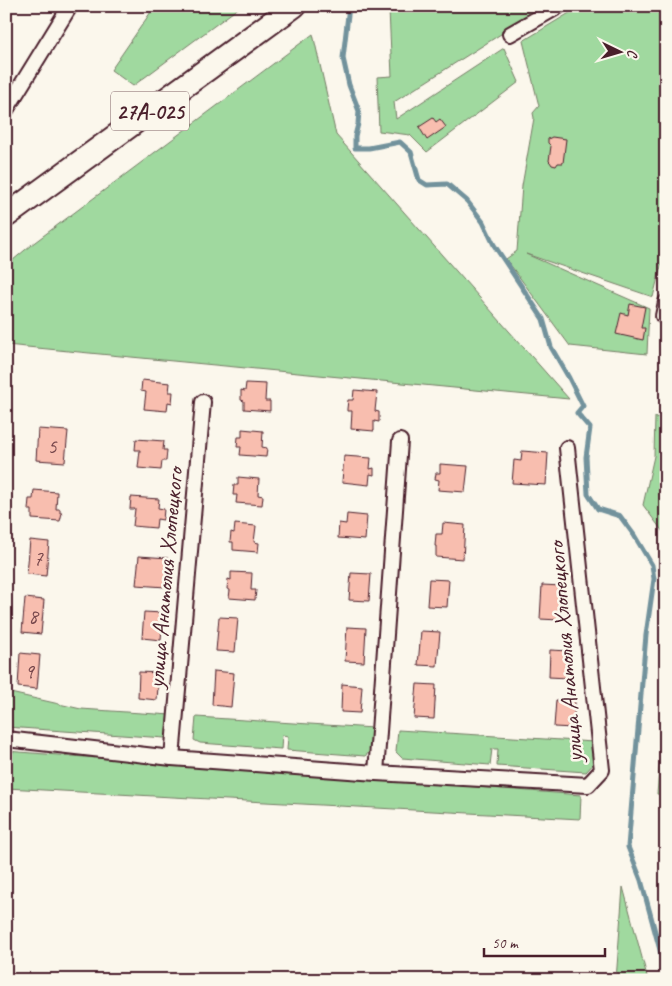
<svg xmlns="http://www.w3.org/2000/svg" width="672" height="986" font-family="Caveat,sans-serif">
<rect width="100%" height="100%" fill="#fbf7ec"/>
<filter id="ink" filterUnits="userSpaceOnUse"><feTurbulence type="fractalNoise" baseFrequency=".02" numOctaves="2"/><feDisplacementMap in="SourceGraphic" scale="10" xChannelSelector="R" yChannelSelector="G"/><feConvolveMatrix kernelMatrix="1 2 1 2 8 2 1 2 1" color-interpolation-filters="sRGB"/></filter>
<g filter="url(#ink)">
<g fill="#a0d99f" stroke="#757c65">
<polygon points="155,6 241,6 133,86 111,70"/>
<polygon points="390,6 545,6 394,102 396,119 504,48 519,82 427,152 410,135 379,131 377,77 392,76 389,10"/>
<polygon points="581,6 666,6 666,247 653,297 526,254 649,308 647,354 570,346 506,259 517,251 522,186 534,118 533,113 539,106 523,41"/>
<polygon points="313,34 336,135 569,399 6,345 6,266 31,245"/>
<polygon points="655,417 666,419 666,536 643,505 654,456"/>
<polygon points="6,692 81,709 171,715 170,732 165,738 6,727"/>
<polygon points="196,717 374,728 372,750 365,756 287,750 288,736 282,735 281,749 200,743 194,740"/>
<polygon points="663,724 666,724 666,795 657,794"/>
<polygon points="398,730 594,742 596,761 586,772 497,766 498,749 492,749 490,765 402,758 396,752"/>
<polygon points="6,751 581,795 580,819 6,788"/>
<polygon points="623,887 648,980 616,980"/>
</g>
<g fill="none" stroke-linecap="round" stroke-linejoin="round">
<polyline stroke="#72929c" stroke-width="5" points="349,6 343,58 349,85 359,111 358,124 355,136 355,148 369,148 400,142 411,152 419,180 427,185 447,184 467,201 483,222 494,245 510,269 543,319 551,347 569,378 583,406 577,413 590,428 586,457 588,494 598,509 620,516 634,535 652,565 654,579 646,635 628,847 641,880 660,950 666,980"/>
</g>
<g fill="#f8beaf" stroke="#4a1f2b">
<polygon points="433,118 436,122 440,119 446,127 427,140 419,127"/>
<polygon points="552,137 566,139 563,163 558,163 556,166 552,165 550,162 549,161 551,146 548,143 548,139"/>
<polygon points="630,304 645,307 641,328 645,328 643,340 616,334 621,313 628,315"/>
<polygon points="142,380 170,383 169,392 173,392 172,403 168,402 167,411 144,409 146,392 141,391"/>
<polygon points="246,383 266,384 265,401 270,401 270,411 244,409 244,401 241,400 241,390 245,391"/>
<polygon points="354,390 377,392 375,411 379,412 379,422 374,421 374,431 351,429 352,411 347,411 347,409 348,400 353,400"/>
<polygon points="38,429 68,431 65,462 36,460"/>
<polygon points="242,429 263,431 262,447 267,448 266,457 240,455 241,447 237,447 238,437 242,437"/>
<polygon points="136,439 164,441 163,450 167,450 166,461 162,461 161,470 138,468 140,450 135,450"/>
<polygon points="522,451 548,453 546,485 512,483 514,460 521,461"/>
<polygon points="344,456 371,458 370,469 374,468 374,475 370,474 369,485 342,482"/>
<polygon points="440,464 468,466 465,492 438,490 439,480 435,479 436,473 440,473"/>
<polygon points="238,477 259,479 258,495 263,496 262,505 236,503 237,495 233,495 234,485 238,485"/>
<polygon points="34,490 57,492 56,509 60,509 60,513 62,513 60,521 32,519 32,510 28,510 29,499 33,499"/>
<polygon points="131,497 159,499 158,508 164,509 163,520 157,519 156,528 133,526 135,509 130,509"/>
<polygon points="347,514 367,516 365,540 338,538 339,523 346,524"/>
<polygon points="443,523 465,525 463,559 436,557 436,546 435,546 436,534 442,534"/>
<polygon points="235,524 256,526 254,542 259,543 258,552 233,550 233,542 230,542 231,532 234,533"/>
<polygon points="30,540 49,542 46,576 27,574"/>
<polygon points="139,556 168,558 166,587 136,585"/>
<polygon points="231,572 252,573 251,590 256,590 255,600 229,598 230,590 227,589 228,579 231,580"/>
<polygon points="351,573 371,574 369,601 349,600"/>
<polygon points="429,579 449,580 447,607 427,606"/>
<polygon points="542,585 562,586 559,620 540,619"/>
<polygon points="25,598 44,600 41,634 22,632"/>
<polygon points="144,612 163,613 161,640 142,638"/>
<polygon points="219,617 238,618 235,652 216,651"/>
<polygon points="347,627 366,628 364,662 345,661"/>
<polygon points="421,631 440,632 437,666 418,665"/>
<polygon points="550,650 570,651 568,678 549,677"/>
<polygon points="20,653 40,655 37,689 18,687"/>
<polygon points="214,671 234,673 231,707 212,705"/>
<polygon points="139,672 159,673 157,700 138,698"/>
<polygon points="342,684 362,686 360,713 341,712"/>
<polygon points="417,684 436,685 434,719 414,718"/>
<polygon points="556,700 575,701 573,728 554,727"/>
</g>
<g fill="none" stroke-linecap="round" stroke-linejoin="round">
<defs>
<g id="minor">
<polyline points="510,34 559,6"/>
<polyline points="6,110 70,6"/>
<polyline points="663,316 666,302"/>
<polyline points="6,739 172,758 376,773 588,785 602,770 567,448"/>
<polyline points="172,758 203,402"/>
<polyline points="376,773 400,441"/>
</g>
<polyline id="primary" points="6,216 294,6"/>
</defs>
<use href="#minor" stroke="#4a1f2b" stroke-width="18"/>
<use href="#primary" stroke="#4a1f2b" stroke-width="26"/>
<use href="#minor" stroke="#fbf7ec" stroke-width="14"/>
<use href="#primary" stroke="#fbf7ec" stroke-width="22"/>
</g>
</g>
<g text-anchor="middle" stroke-width="5" stroke-linejoin="round" paint-order="stroke">
<g font-size="21" fill="#76474c">
<text x="52" y="453">5</text>
<text x="38" y="565">7</text>
<text x="33" y="623">8</text>
<text x="29" y="678">9</text>
</g>
<rect fill="#fbf7ec" stroke="#7f6065" stroke-width="1" x="111" y="91.5" width="78" height="39" rx="4"/>
<g font-size="22" font-weight="bold" fill="#4a1f2b">
<text x="150" y="119">27А-025</text>
</g>
<g font-size="24" fill="#4a1f2b" stroke="#fbf7ec">
<text transform="translate(165 578) rotate(-85)" y="8">улица Анатолия Хлопецкого</text>
<text transform="translate(565 652) rotate(-95)" y="8">улица Анатолия Хлопецкого</text>
</g>
</g>
<rect width="672" height="986" fill="none" stroke="#fbf7ec" stroke-width="25"/>
<rect x="12" y="12" width="647" height="961" fill="none" stroke="#4a1f2b" stroke-width="2" filter="url(#ink)"/>
<g transform="translate(620 52) rotate(95)" stroke="#fbf7ec" stroke-width="4" paint-order="stroke">
<path d="M0-4L9 19L0 12L-9 19Z" fill="#4a1f2b"/>
<text y="-8" font-size="14" font-weight="bold" text-anchor="middle" fill="#4a1f2b">С</text>
</g>
<path d="M484 948v8h121v-8" fill="none" stroke="#4a1f2b" stroke-width="2.5"/>
<text x="492" y="948" font-size="15" fill="#4a1f2b" stroke="#fbf7ec" stroke-width="4" paint-order="stroke">50 m</text>
</svg>
